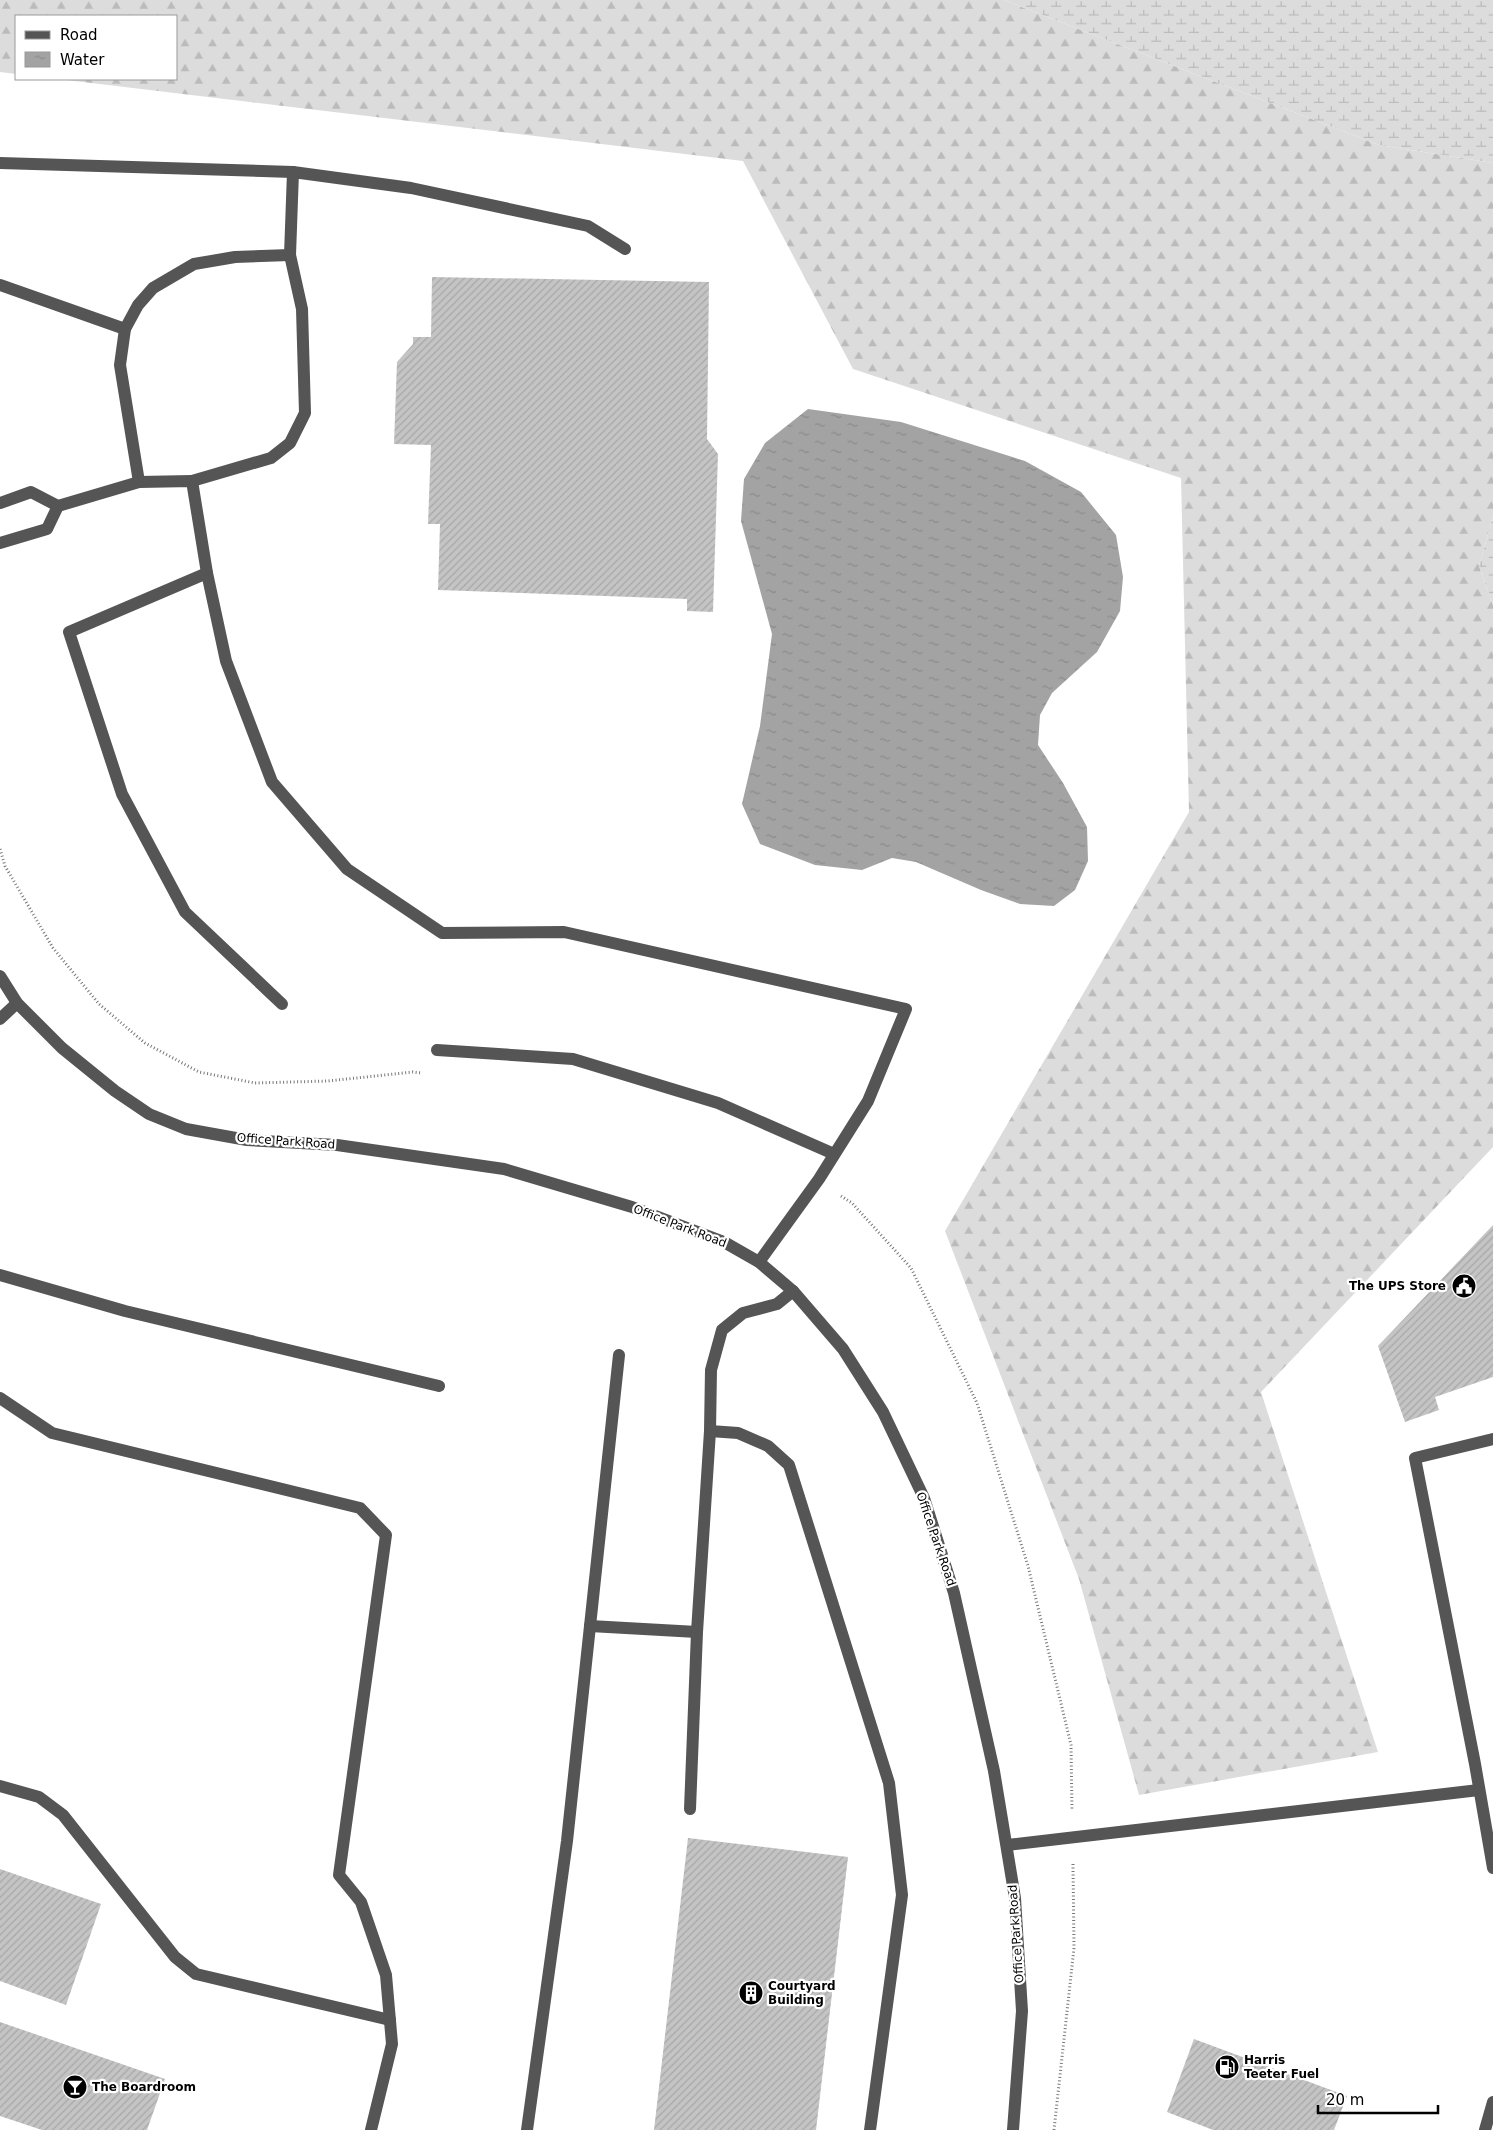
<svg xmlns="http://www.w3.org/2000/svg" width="1493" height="2130" font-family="'DejaVu Sans',sans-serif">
<defs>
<pattern id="forest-firs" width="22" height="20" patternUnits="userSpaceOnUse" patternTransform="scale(1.25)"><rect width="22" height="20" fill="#dcdcdc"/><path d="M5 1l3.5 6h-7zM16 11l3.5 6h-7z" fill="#bbb"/></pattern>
<pattern id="wetland-marsh" width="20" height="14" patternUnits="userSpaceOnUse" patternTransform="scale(1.25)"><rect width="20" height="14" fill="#dcdcdc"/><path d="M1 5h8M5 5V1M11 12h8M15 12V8" fill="none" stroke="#bbb"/></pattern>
<pattern id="water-ripples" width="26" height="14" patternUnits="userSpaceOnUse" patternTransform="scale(1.25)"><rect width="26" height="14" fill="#a3a3a3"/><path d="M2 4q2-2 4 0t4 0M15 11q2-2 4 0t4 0" fill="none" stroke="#8b8b8b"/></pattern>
<pattern id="building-hatch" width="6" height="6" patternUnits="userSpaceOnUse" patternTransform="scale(1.25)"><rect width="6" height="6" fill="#c4c4c4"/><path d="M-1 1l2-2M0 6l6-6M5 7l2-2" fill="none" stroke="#a7a7a7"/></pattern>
</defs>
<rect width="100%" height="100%" fill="#fff"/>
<polygon fill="url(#forest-firs)" points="0,0 1004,0 1379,145 1493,163 1493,516 1479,566 1493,605 1493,1147 1261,1392 1378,1752 1139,1795 1079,1579 945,1231 1189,812 1181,478 853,369 743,161 58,79 176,79 176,16 16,16 16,74 0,72"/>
<g fill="url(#wetland-marsh)">
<polygon points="1004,0 1493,0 1493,163 1379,145"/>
<polygon points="1493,516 1493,605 1479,566"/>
</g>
<polygon fill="url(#water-ripples)" points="808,409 901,422 1025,461 1081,492 1116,535 1123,577 1120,611 1097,652 1052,693 1040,715 1038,745 1063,783 1087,827 1088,861 1075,890 1054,906 1020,904 981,890 916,862 892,858 862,870 815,865 760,844 742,804 760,726 772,634 741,521 744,479 765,443"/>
<g fill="url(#building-hatch)">
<polygon points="432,277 709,282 707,439 718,454 713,612 687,611 687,599 438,590 440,524 428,524 431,445 394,444 397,362 413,344 413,337 431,337"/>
<polygon points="1493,1225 1493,1377 1435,1397 1439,1410 1405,1422 1378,1346"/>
<polygon points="688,1838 848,1857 816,2130 654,2130"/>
<polygon points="0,1869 101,1904 66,2005 0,1981"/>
<polygon points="0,2022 165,2079 147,2130 42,2130 0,2116"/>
<polygon points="1194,2039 1347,2096 1334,2130 1213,2130 1167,2112"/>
</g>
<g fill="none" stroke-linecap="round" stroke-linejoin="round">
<g stroke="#777" stroke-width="3" stroke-dasharray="1 2.5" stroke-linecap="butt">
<polyline points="0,849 5,866 53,948 99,1004 145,1043 199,1072 255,1083 328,1081 413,1072 422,1073"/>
<polyline points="841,1196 852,1203 911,1268 977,1403 1028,1566 1071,1745 1072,1811"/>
<polyline points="1054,2130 1074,1948 1073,1864"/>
</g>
<g stroke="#555" stroke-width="12">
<polyline points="0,163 293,172 411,188 588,226 625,249"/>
<polyline points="0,285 125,329"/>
<polyline points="192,481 271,458 290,443 305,413 302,309 290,255 293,172"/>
<polyline points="139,482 120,365 125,329 138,305 153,288 194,264 235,257 290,255"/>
<polyline points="0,503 31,492 58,506 47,529 0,543"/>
<polyline points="58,506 139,482 192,481 207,573"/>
<polyline points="0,976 17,1003 62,1048 115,1091 149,1114 186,1129 247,1140 337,1145 504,1169 632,1207 724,1242 759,1262 793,1291 843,1349 883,1412 924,1498 954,1593 994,1771 1015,1898 1022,2011 1013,2130"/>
<polyline points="282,1004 185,912 122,794 69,632 207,573 226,661 272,782 347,869 442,933 564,932 906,1009 868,1101 819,1179 759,1262"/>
<polyline points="0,1019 17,1003"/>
<polyline points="437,1050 573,1059 718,1103 834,1154"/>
<polyline points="0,1275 125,1311 439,1386"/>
<polyline points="0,1398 52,1433 360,1508 386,1535 339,1875 361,1902 386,1975 392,2044 371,2130"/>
<polyline points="710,1431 738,1433 768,1446 789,1465 889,1783 902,1895 870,2130"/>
<polyline points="1493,1439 1415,1458 1475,1764 1493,1868"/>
<polyline points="590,1626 697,1632 710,1431 711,1370 722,1330 743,1313 777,1304 793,1291"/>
<polyline points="0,1786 39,1797 63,1815 175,1957 196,1974 390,2020"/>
<polyline points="690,1809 697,1632"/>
<polyline points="1007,1845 1479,1790"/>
<polyline points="527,2130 567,1841 619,1355"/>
<polyline points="1485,2130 1493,2102"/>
</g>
</g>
<defs>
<symbol id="civic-disc" viewBox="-11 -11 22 22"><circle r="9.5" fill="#000" stroke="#fff"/><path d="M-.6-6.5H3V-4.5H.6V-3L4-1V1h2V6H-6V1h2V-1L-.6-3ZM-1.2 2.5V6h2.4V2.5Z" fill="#fff"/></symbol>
<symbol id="building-disc" viewBox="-11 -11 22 22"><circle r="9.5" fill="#000" stroke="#fff"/><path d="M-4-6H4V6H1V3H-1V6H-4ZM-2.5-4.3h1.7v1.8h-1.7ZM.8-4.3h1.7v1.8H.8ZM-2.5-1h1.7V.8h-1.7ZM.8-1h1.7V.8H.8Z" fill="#fff"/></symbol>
<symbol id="fuel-disc" viewBox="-11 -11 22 22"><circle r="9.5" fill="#000" stroke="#fff"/><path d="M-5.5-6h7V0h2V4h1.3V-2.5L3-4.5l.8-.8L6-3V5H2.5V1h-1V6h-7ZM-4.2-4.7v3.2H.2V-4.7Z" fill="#fff"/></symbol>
<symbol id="bar-disc" viewBox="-11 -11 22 22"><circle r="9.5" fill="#000" stroke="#fff"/><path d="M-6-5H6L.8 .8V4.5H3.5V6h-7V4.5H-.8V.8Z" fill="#fff"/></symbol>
</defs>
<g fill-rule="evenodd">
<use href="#civic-disc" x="1450" y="1272" width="28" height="28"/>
<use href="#building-disc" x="737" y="1979" width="28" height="28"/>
<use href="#fuel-disc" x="1213" y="2053" width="28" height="28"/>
<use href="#bar-disc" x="61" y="2073" width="28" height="28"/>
</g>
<g text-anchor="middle" stroke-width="4.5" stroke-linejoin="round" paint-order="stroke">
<g font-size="12" fill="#000" stroke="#fff">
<text transform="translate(286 1141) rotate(4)" y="4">Office Park Road</text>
<text transform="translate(680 1226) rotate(21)" y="4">Office Park Road</text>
<text transform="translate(936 1539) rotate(71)" y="4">Office Park Road</text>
<text transform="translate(1016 1934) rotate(-94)" y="4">Office Park Road</text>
</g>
<g font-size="12" font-weight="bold" fill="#000" stroke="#fff" text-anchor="start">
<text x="1446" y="1290" text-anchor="end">The UPS Store</text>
<text x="768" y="1990">Courtyard<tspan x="768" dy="14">Building</tspan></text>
<text x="1244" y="2064">Harris<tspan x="1244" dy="14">Teeter Fuel</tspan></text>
<text x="92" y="2091">The Boardroom</text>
</g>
</g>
<rect x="15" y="15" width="162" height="65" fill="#ffffff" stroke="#999999"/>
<rect x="25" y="31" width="25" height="8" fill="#555555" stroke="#999999"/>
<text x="60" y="40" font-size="15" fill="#000000">Road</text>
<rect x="25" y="52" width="25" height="15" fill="url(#water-ripples)" stroke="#999999"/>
<text x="60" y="65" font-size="15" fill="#000000">Water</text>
<path d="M1318 2105v8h120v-8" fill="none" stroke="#000000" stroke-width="2.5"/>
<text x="1326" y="2105" font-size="15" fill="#000000" stroke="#ffffff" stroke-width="4" paint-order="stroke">20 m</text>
</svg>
